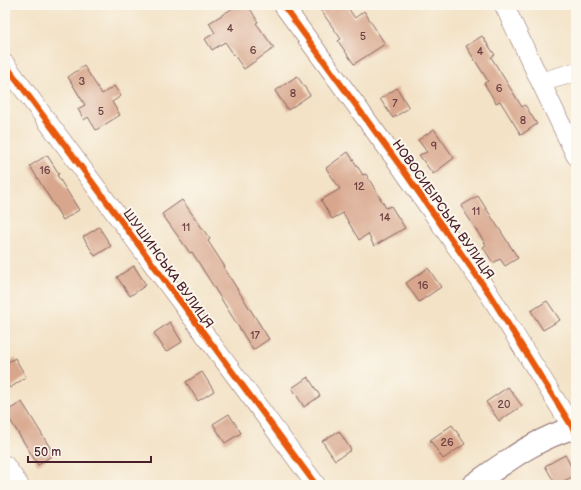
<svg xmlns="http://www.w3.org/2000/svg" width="581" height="490" font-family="'Balsamiq Sans',sans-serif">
<rect width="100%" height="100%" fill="#fbf7ec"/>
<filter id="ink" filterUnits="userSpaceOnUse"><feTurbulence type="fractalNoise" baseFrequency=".025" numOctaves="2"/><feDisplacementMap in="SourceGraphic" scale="8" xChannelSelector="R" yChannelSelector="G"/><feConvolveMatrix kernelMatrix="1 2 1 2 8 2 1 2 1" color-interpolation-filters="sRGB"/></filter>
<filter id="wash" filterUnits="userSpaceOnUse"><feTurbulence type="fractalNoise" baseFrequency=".012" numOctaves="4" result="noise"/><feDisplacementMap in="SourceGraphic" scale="16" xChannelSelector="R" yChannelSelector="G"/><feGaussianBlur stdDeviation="0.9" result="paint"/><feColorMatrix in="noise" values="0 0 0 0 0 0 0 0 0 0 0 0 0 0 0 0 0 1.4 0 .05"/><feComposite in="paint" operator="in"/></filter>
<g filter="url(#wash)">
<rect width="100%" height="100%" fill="#f3e2c6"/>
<g id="blocks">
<g fill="#d8a68c">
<polygon points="238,5 248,5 258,22 256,23 274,48 244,69 225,42 212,50 205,39 215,33 209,23"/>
<polygon points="317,5 346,5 355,18 364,11 385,44 354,64 338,41 341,39"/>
<polygon points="482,36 495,55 491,57 522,107 525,105 537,124 521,135 500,101 496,103 484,83 488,81 466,46"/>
<polygon points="84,66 102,94 114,86 121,96 112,102 120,115 96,130 88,117 84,120 78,109 85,105 68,77"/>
<polygon points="297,76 310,95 288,110 275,91"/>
<polygon points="397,88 409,108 393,118 380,99"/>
<polygon points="434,129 454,158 433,174 419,155 427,152 418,140"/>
<polygon points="348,152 363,175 366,174 386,208 391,206 405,228 374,246 368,234 359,240 343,213 332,219 321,200 340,189 326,168"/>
<polygon points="47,155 59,174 57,175 79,210 63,220 30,166"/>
<polygon points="478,196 518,258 505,266 500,259 493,263 483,247 486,245 461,206"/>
<polygon points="182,200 210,239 208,241 225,267 224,268 269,339 253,350 192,252 190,253 162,214"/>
<polygon points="99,227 111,246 95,256 83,237"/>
<polygon points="134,266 146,285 130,296 117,277"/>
<polygon points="428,268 441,287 419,302 406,283"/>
<polygon points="547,301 560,320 543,330 531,311"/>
<polygon points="170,322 182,342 166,352 154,333"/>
<polygon points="15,358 26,377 10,388 5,380 5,364"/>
<polygon points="202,372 214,391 198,401 186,382"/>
<polygon points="308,377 320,396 304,407 292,388"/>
<polygon points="508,387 522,406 499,421 486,402"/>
<polygon points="22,402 54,454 38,465 5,412"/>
<polygon points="229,414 241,433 225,443 213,424"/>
<polygon points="452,425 465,444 443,459 430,440"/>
<polygon points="339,431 351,450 335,460 322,441"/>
<polygon points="565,455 576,475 556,485 545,466"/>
</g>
</g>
</g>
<g filter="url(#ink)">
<use href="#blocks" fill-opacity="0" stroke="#856361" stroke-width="1"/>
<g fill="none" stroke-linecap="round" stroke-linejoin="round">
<defs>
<g id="minor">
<polyline points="283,5 401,167 488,292 576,433"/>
<polyline points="504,5 576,156"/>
<polyline points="5,64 316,485"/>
<polyline points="541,82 576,72"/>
<polyline points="5,465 19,485"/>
</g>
<path id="tertiary" d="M473,485c34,-24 62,-46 103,-58"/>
</defs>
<use href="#minor" stroke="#856361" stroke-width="20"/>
<use href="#tertiary" stroke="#856361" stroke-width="24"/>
<use href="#minor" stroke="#fff" stroke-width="19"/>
<use href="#tertiary" stroke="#fff" stroke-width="22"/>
<defs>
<g id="cycleway">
<polyline points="283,5 401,167 488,292 576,433"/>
<polyline points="5,64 316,485"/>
</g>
</defs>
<use href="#cycleway" stroke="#fbf7ec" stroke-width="8"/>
<use href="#cycleway" stroke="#e8590c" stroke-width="6"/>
</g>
</g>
<g text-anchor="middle" stroke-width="4" stroke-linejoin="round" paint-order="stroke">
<g font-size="11" fill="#6e4143">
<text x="230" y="32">4</text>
<text x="363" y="40">5</text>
<text x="253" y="54">6</text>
<text x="480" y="55">4</text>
<text x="82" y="85">3</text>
<text x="499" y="92">6</text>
<text x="293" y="97">8</text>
<text x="395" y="107">7</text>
<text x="101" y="115">5</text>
<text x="523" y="124">8</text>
<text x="434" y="150">9</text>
<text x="45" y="174">16</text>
<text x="359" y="190">12</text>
<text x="476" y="215">11</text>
<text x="385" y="221">14</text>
<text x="186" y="231">11</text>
<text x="423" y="289">16</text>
<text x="255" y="339">17</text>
<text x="504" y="408">20</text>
<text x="447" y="446">26</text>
</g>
<g font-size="13" fill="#4a1f2b" stroke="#fbf7ec">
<text transform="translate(444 209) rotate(55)" y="5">НОВОСИБІРСЬКА ВУЛИЦЯ</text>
<text transform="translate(169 268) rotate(54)" y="5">ШУШИНСЬКА ВУЛИЦЯ</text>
</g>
</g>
<rect width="581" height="490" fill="none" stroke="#fbf7ec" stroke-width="20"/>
<path d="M28 456v6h123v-6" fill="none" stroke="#4a1f2b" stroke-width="2"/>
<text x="34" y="456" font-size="12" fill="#4a1f2b" stroke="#fbf7ec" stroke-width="3" paint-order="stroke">50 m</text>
</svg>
